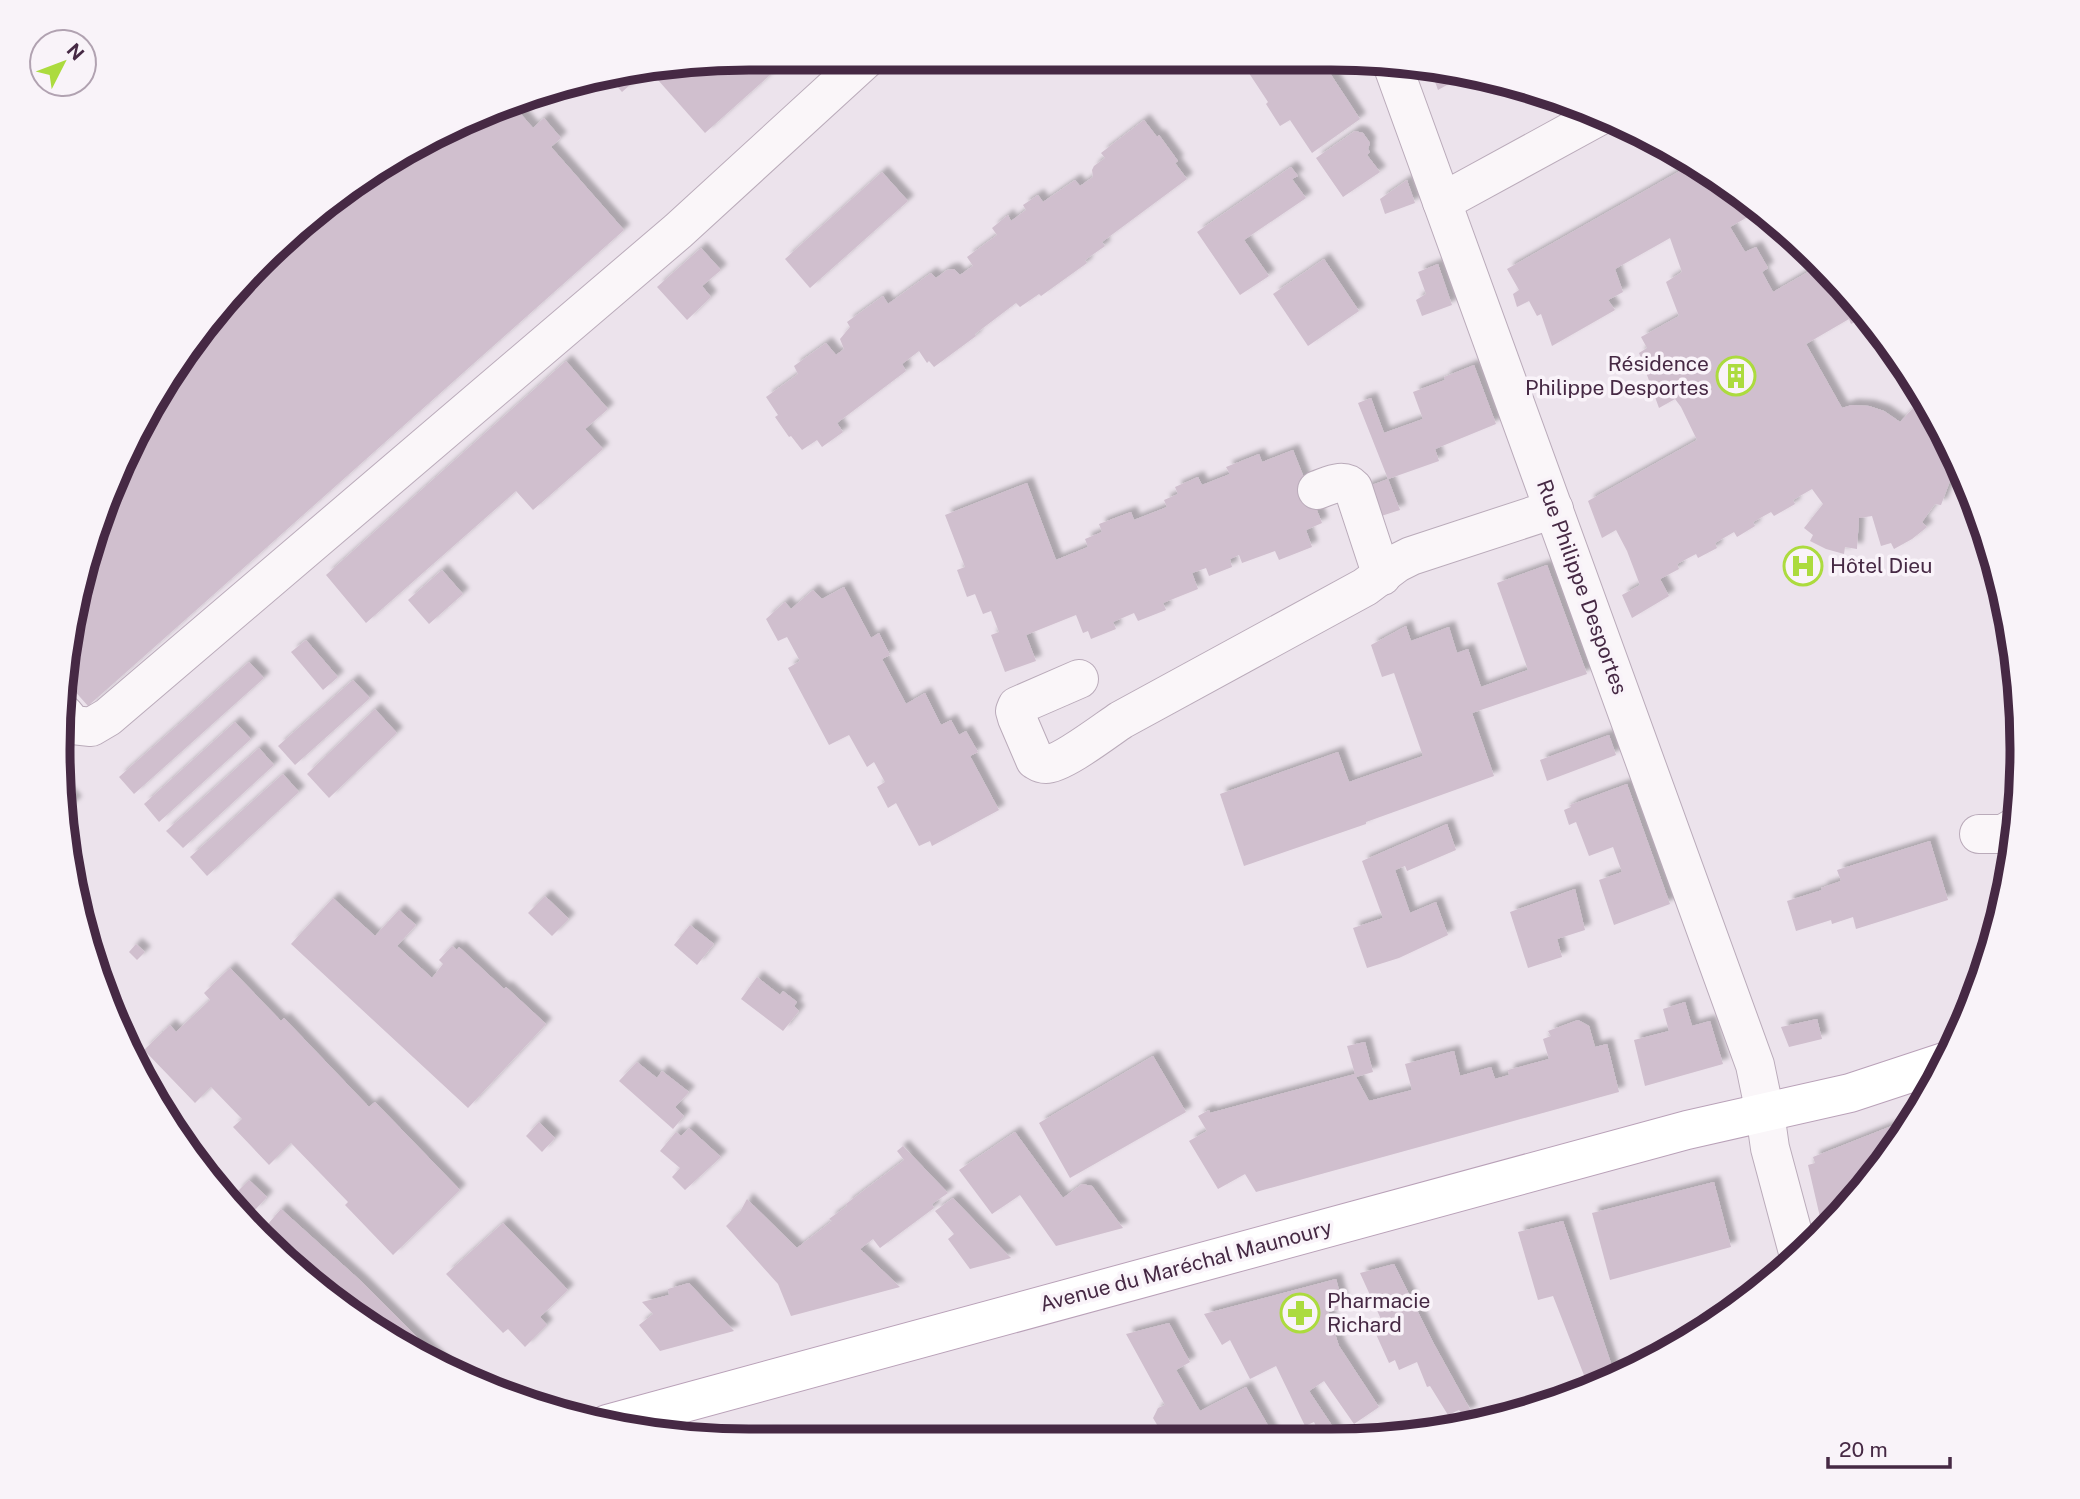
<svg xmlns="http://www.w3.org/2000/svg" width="2080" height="1499" font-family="'Public Sans',sans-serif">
<defs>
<filter id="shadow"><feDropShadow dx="6" dy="-6" stdDeviation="2" flood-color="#0004"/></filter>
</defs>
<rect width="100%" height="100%" fill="#ece3ec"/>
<g fill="#d0bfce" filter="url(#shadow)">
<polygon points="750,58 789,58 705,133 650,71"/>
<polygon points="1239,58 1320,58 1360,119 1312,153 1290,120 1280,126 1266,104 1268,102"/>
<polygon points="1430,68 1466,71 1470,72 1438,90"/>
<polygon points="645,72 622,92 608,76 625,74"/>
<polygon points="521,98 513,105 533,128 544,118 561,138 551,147 624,230 88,706 64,679 64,659 94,528 129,444 229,294 366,174 484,111"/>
<polygon points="1144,120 1157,137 1159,135 1178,161 1175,163 1187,179 1102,242 1105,246 1085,260 1087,263 1041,296 1039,294 1020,307 1016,303 975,334 976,336 934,367 929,361 927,363 919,351 902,364 906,371 837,423 843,432 822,447 817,440 802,450 791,436 789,437 775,417 778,415 766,397 798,374 794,366 826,343 836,355 844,349 840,339 850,327 847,322 883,296 888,304 931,273 936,278 947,270 954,269 960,275 973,266 967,257 997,235 992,228 1008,215 1011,221 1026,210 1023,205 1038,195 1043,202 1075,180 1080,186 1093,177 1092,170 1094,166 1105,158 1101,153"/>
<polygon points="1355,131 1363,133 1370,143 1368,149 1370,152 1367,155 1380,172 1343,197 1316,158"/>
<polygon points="1694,163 1760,210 1730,227 1745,252 1756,247 1768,268 1762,272 1773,292 1822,264 1851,294 1867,316 1851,324 1849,319 1806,344 1842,408 1852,405 1869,406 1884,411 1900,422 1919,402 1928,411 1932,409 1948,444 1944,445 1945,468 1951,469 1950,481 1941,505 1935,504 1922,522 1927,527 1912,539 1894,549 1891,543 1881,546 1872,516 1859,518 1857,549 1845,547 1844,554 1826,549 1810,541 1813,535 1804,528 1823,504 1812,489 1793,500 1795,504 1774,516 1771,512 1753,522 1755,526 1737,537 1734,532 1715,543 1717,548 1698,558 1696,554 1677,564 1679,569 1660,579 1669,596 1632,618 1622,595 1640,585 1627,551 1616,530 1602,538 1588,501 1697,440 1681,407 1675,399 1659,408 1639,353 1647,348 1641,337 1679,316 1666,282 1682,272 1670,238 1615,269 1623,292 1608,300 1615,310 1552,346 1541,314 1537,316 1529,301 1517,307 1513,294 1519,290 1507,269"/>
<polygon points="1291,167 1298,176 1292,179 1306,198 1244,240 1269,276 1240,295 1197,232"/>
<polygon points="882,172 908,201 810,288 785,259"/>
<polygon points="1407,180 1415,203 1385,214 1380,199"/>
<polygon points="701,248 721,270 702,286 711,297 687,320 657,287"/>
<polygon points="1324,259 1359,311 1308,346 1273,294"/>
<polygon points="1438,264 1452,305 1422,316 1416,300 1426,294 1418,272"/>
<polygon points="566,361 608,409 585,429 603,449 533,510 516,491 366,623 326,575"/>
<polygon points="1474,365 1496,424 1435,449 1439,461 1388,479 1358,403 1371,398 1384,433 1423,419 1413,392 1445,380 1444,377"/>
<polygon points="1293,450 1322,523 1306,530 1312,547 1279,560 1275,551 1242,563 1239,555 1230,559 1232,567 1209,576 1206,568 1192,573 1198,589 1163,603 1166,610 1138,621 1134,613 1113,622 1116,629 1091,639 1088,631 1083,633 1076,615 1026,635 1036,661 1005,672 991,635 999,632 991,611 983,614 975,594 967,597 957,570 965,567 945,515 1027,483 1056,560 1088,547 1085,539 1102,532 1099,524 1131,512 1134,520 1167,507 1164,500 1178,494 1175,487 1198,477 1202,485 1230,474 1226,467 1259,454 1262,462"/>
<polygon points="1388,479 1400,510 1375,518 1364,488"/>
<polygon points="1547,565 1587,674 1472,713 1494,776 1366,822 1366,824 1244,866 1220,794 1338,752 1349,782 1423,756 1394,673 1382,677 1371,645 1406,626 1411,641 1449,627 1457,653 1468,649 1481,687 1528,670 1497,583"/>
<polygon points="442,570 463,594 429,624 408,600"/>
<polygon points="844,587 871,638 879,633 890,655 882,659 906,704 925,693 941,725 951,720 959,735 966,731 978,752 970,756 999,810 932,846 930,841 919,846 896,803 888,808 877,787 885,782 874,762 867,767 849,735 829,745 788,668 800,661 787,637 778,641 766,619 785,602 791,609 813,590 822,599"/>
<polygon points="306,640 338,677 323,690 291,652"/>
<polygon points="249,662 264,678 134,794 119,777"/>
<polygon points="353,680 370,698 295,765 278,746"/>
<polygon points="375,709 397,733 329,798 307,774"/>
<polygon points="235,722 251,739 159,822 144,804"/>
<polygon points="1609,735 1616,755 1547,781 1540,760"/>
<polygon points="259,748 274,765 183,848 166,831"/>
<polygon points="283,774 299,792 207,876 190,857"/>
<polygon points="1627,784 1670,904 1614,925 1599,880 1622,872 1613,847 1589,856 1576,822 1569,825 1564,810 1571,807 1570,805"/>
<polygon points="64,788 76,802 64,813"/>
<polygon points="1447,824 1456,850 1407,871 1405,866 1395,870 1410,913 1436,902 1448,935 1399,958 1367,968 1353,928 1383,918 1362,861"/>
<polygon points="1930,841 1948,900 1856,929 1853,917 1832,924 1831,920 1796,931 1787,901 1822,890 1821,888 1841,881 1837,870"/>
<polygon points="1575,889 1585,930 1557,939 1562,957 1528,968 1510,912"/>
<polygon points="545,896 569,919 552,936 528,913"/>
<polygon points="333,898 375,936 399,910 416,925 397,946 432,978 443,964 439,960 452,946 457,950 459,947 504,989 506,987 546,1024 468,1108 291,944"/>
<polygon points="690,925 714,944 697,965 674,945"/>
<polygon points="136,944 145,952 137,960 129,952"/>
<polygon points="230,968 281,1021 284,1018 369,1107 375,1102 460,1190 393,1255 345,1205 348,1202 291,1143 269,1165 233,1127 242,1119 211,1087 195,1103 144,1050 170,1025 176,1032 210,1000 204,993"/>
<polygon points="757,977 780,995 783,991 797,1002 794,1006 799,1011 783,1031 741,999"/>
<polygon points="1685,1002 1692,1026 1710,1021 1723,1064 1645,1086 1634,1040 1669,1031 1663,1009"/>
<polygon points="1817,1019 1822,1039 1789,1047 1781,1027"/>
<polygon points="1578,1020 1589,1026 1595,1047 1607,1044 1619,1092 1256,1192 1245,1174 1218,1189 1189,1141 1207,1131 1198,1116 1209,1110 1210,1113 1355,1074 1347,1046 1365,1042 1373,1072 1356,1077 1369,1101 1412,1090 1405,1064 1454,1051 1460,1076 1491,1067 1495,1079 1509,1075 1508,1070 1549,1059 1543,1039 1551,1036 1548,1031"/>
<polygon points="1153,1056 1186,1112 1070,1178 1039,1123"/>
<polygon points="637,1062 657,1078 662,1071 689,1092 675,1107 684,1116 673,1129 619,1081"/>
<polygon points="1912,1118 1879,1171 1823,1230 1808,1165 1815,1163 1813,1157"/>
<polygon points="539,1122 555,1138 542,1152 526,1136"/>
<polygon points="689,1128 721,1157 685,1190 672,1177 680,1168 660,1151 676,1132 681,1136"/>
<polygon points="1015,1132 1063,1198 1082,1184 1092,1186 1123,1228 1056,1246 1020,1195 992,1214 959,1170"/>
<polygon points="903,1146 948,1193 932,1204 934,1208 880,1248 873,1239 860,1249 900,1287 791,1316 778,1284 726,1226 740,1212 747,1199 797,1248 832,1221 829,1219 847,1206 846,1204 904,1160 897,1151"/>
<polygon points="249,1180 267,1197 254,1211 236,1193"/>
<polygon points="1714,1182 1731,1247 1610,1280 1592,1213"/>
<polygon points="953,1198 978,1224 1011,1258 970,1269 948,1239 954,1234 935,1211"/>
<polygon points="281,1209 362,1282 453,1373 443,1370 365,1321 339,1290 268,1224"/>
<polygon points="1563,1221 1616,1378 1589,1388 1553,1296 1538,1300 1518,1232"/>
<polygon points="503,1223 568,1290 540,1317 547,1325 525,1347 508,1329 503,1333 446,1274"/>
<polygon points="1394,1264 1434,1344 1471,1411 1463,1415 1459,1410 1448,1415 1430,1386 1427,1387 1417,1362 1399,1370 1395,1360 1389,1363 1375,1332 1385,1328 1360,1273"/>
<polygon points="1336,1279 1344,1308 1328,1312 1339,1346 1379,1407 1354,1424 1324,1381 1309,1391 1339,1436 1321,1436 1314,1422 1305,1426 1276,1366 1250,1379 1230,1340 1222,1345 1204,1314"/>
<polygon points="689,1283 734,1331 660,1351 639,1325 653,1314 642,1302 669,1295 668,1289"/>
<polygon points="1169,1323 1190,1362 1176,1370 1200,1411 1246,1387 1274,1436 1173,1437 1172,1434 1170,1436 1162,1433 1153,1418 1158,1408 1165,1405 1126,1334"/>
<polygon points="772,1433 774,1439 752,1439"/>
</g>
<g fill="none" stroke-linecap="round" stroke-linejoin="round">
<defs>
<g id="minor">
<polyline points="1392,64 1755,1065 1765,1113 1770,1148 1799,1256"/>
<polyline points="1442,202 1603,114"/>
<path d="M1317,490c12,-4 26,-13 36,-2l29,88"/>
<path d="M1079,679l-62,27 -2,5 2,7 18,42c5,3 5,4 11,4 16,0 60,-34 75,-44l244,-133 32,-24 14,-7 143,-47"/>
<polyline points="64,714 73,725 91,727 108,717 678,231 867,58"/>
<polyline points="1979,834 2003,834 2015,827"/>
</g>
<polyline id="major" points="607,1424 1687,1130 1850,1093 1947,1061"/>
</defs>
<use href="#minor" stroke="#baabba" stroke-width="40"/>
<use href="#major" stroke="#b9a1b8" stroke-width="40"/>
<use href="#minor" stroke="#faf6f9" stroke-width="38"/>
<use href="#major" stroke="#fff" stroke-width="38"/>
</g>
<defs>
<symbol id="building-ring" viewBox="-11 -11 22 22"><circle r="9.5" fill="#f9f3f9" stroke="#acdb3e" stroke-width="1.5"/><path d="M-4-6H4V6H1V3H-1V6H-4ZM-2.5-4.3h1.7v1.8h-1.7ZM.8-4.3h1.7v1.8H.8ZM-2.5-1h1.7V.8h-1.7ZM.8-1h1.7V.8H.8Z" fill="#acdb3e"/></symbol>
<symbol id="hospital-ring" viewBox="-11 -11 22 22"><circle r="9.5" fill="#f9f3f9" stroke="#acdb3e" stroke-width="1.5"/><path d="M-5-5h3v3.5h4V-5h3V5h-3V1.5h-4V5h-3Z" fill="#acdb3e"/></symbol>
<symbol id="pharmacy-ring" viewBox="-11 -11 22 22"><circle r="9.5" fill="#f9f3f9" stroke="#acdb3e" stroke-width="1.5"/><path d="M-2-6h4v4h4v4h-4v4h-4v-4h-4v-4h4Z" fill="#acdb3e"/></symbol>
</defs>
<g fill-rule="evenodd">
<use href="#building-ring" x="1714" y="354" width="44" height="44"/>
<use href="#hospital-ring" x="1781" y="544" width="44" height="44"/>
<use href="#pharmacy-ring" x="1278" y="1291" width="44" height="44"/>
</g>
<g text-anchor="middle" stroke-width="7" stroke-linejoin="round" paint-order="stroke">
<g font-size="21" fill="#462944" stroke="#f9f3f9" text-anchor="start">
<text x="1709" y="371" text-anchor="end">Résidence<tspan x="1709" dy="24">Philippe Desportes</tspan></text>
<text x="1830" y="573">Hôtel Dieu</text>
<text x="1327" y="1308">Pharmacie<tspan x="1327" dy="24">Richard</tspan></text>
</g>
<g font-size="21" fill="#462944" stroke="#f9f3f9">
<text transform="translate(1582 587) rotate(70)" y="7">Rue Philippe Desportes</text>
<text transform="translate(1186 1266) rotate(-15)" y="7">Avenue du Maréchal Maunoury</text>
</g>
</g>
<path d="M0 0H2080V1499H0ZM749 70H1331A679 679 0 0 1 2010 749V750A679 679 0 0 1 1331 1429H749A679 679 0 0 1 70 750V749A679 679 0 0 1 749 70Z" fill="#f9f3f9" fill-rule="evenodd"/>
<path fill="none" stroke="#462944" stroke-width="9" d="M749 70H1331A679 679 0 0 1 2010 749V750A679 679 0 0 1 1331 1429H749A679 679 0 0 1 70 750V749A679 679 0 0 1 749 70Z"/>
<g transform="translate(63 63) rotate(48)"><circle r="33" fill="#f9f3f9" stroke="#b1a2b1" stroke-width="2"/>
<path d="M0-5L12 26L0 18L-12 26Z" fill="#acdb3e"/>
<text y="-10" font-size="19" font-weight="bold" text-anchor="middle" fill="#462944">N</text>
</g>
<path d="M1828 1457v10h122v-10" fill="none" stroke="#462944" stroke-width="3.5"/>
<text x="1839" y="1457" font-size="21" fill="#462944" stroke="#f9f3f9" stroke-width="5" paint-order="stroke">20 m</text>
</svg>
